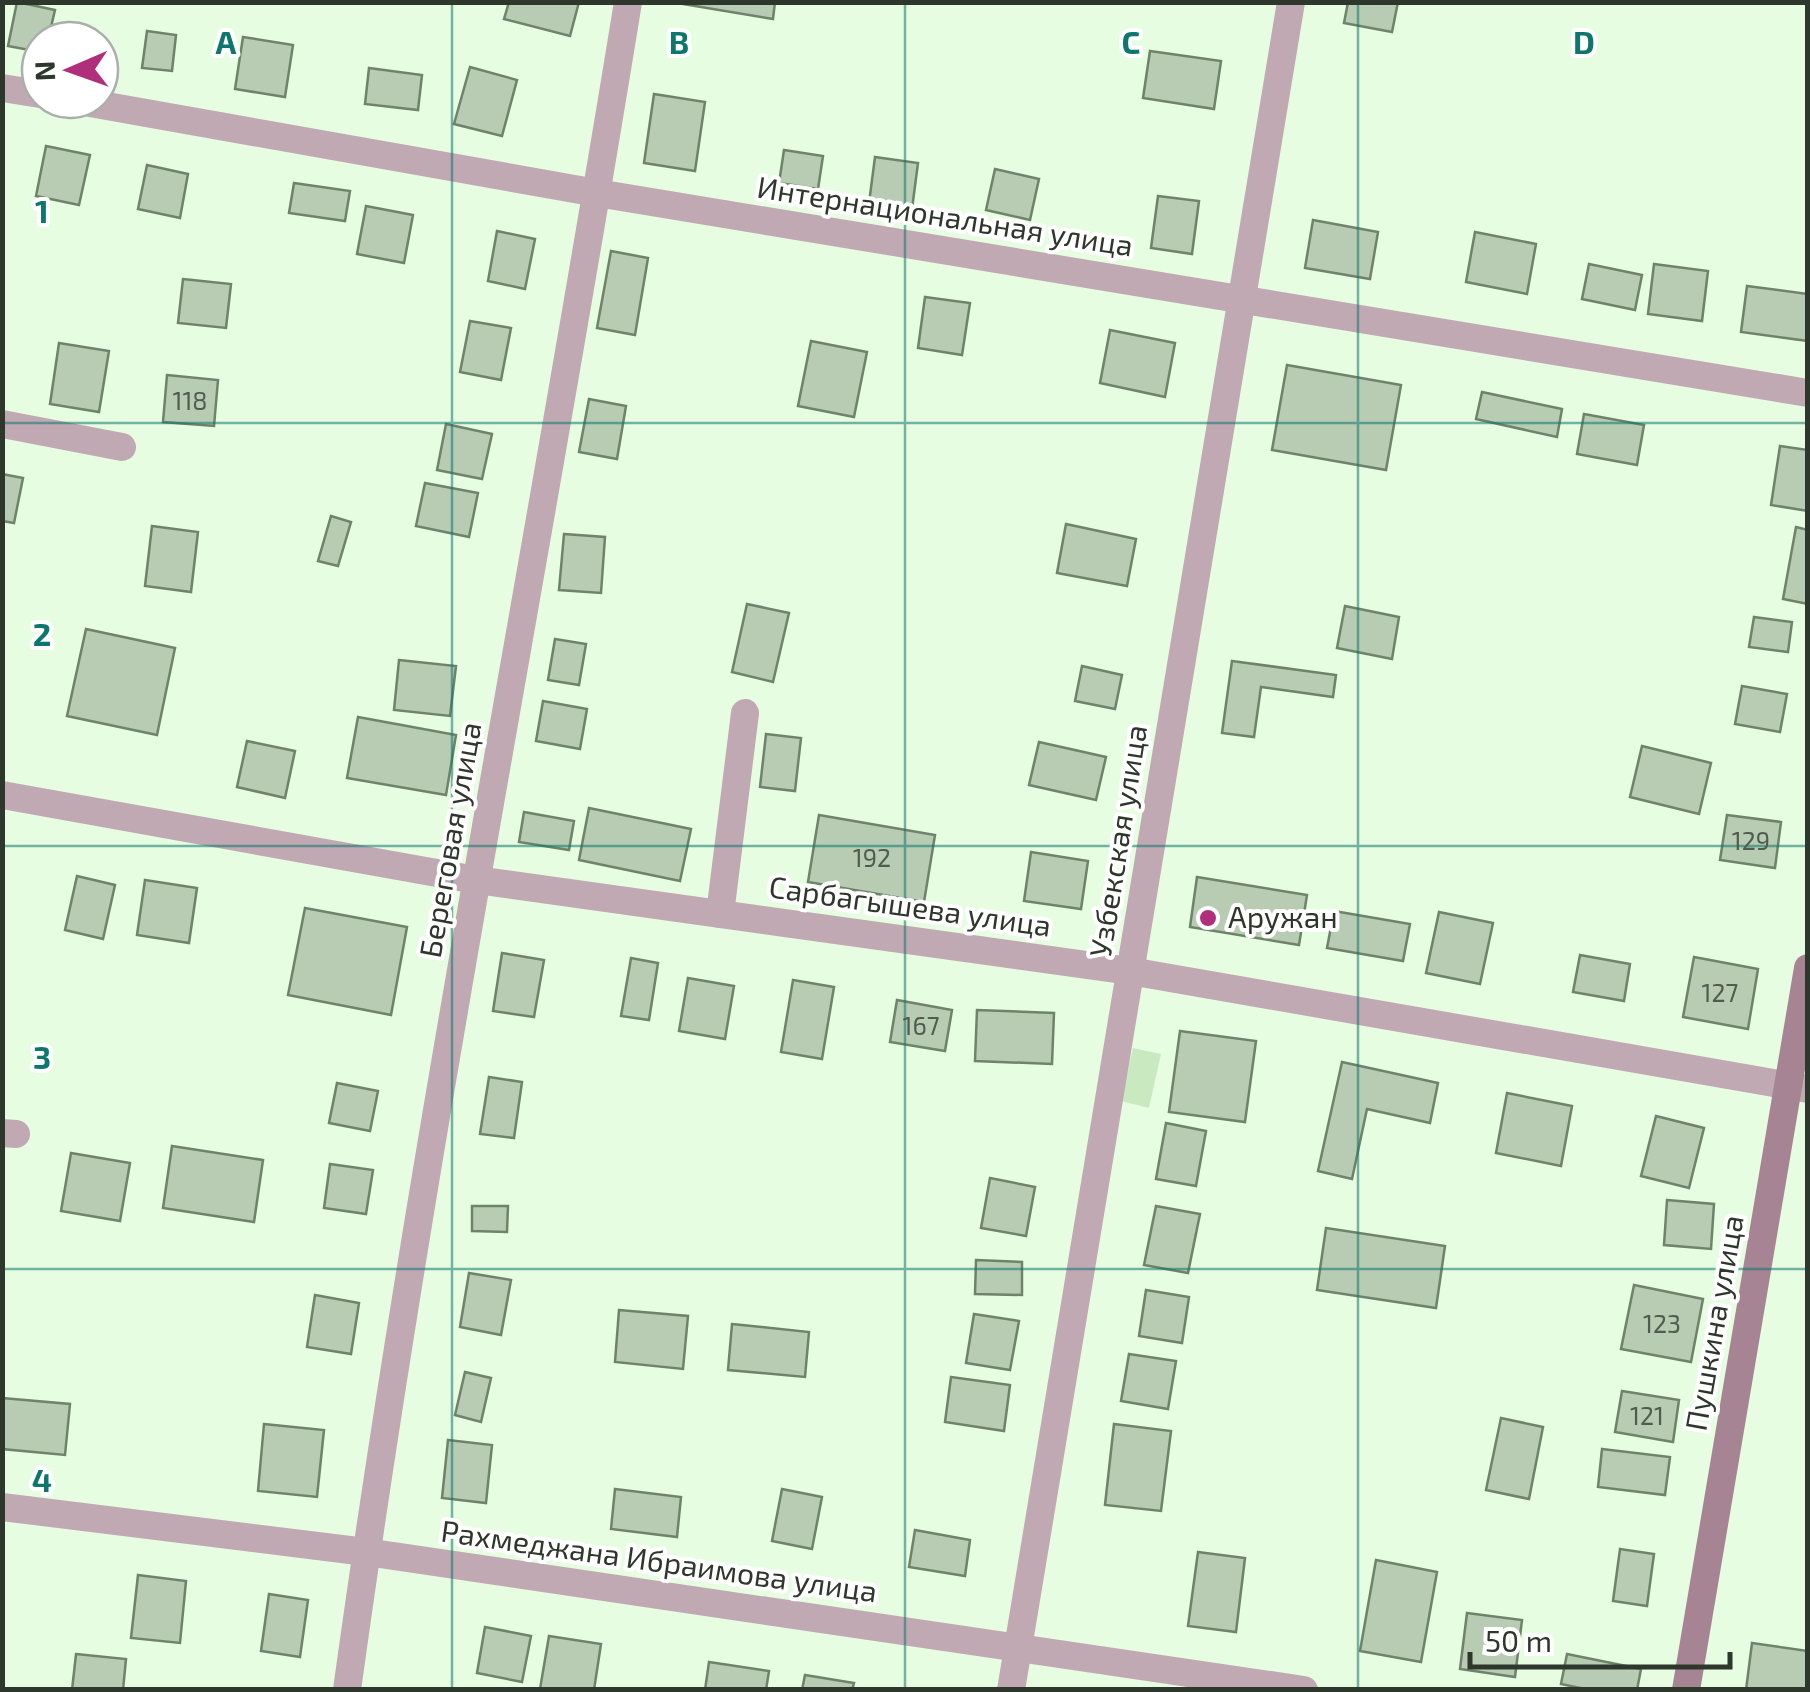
<svg xmlns="http://www.w3.org/2000/svg" width="1810" height="1692" font-family="'Exo 2',sans-serif">
<rect width="100%" height="100%" fill="#e7fde1"/>
<polygon fill="#c9eac1" points="1133,1048 1161,1054 1149,1108 1121,1101"/>
<g fill="#b7ccb2" stroke="#6f836b" stroke-width="2.5">
<polygon points="17,2 55,10 48,40 40,40 40,52 8,46"/>
<polygon points="509,2 579,2 570,36 504,19"/>
<polygon points="671,2 775,2 773,19"/>
<polygon points="1348,2 1398,2 1392,32 1344,23"/>
<polygon points="147,31 176,35 172,71 142,68"/>
<polygon points="243,37 293,45 285,97 235,89"/>
<polygon points="1150,51 1221,61 1214,109 1143,98"/>
<polygon points="470,67 517,80 502,136 454,124"/>
<polygon points="369,68 422,75 418,110 365,104"/>
<polygon points="654,94 705,102 695,171 644,163"/>
<polygon points="46,146 90,155 79,205 36,196"/>
<polygon points="784,150 823,156 818,189 779,183"/>
<polygon points="875,157 918,163 912,209 869,203"/>
<polygon points="147,165 188,174 180,218 138,209"/>
<polygon points="995,169 1039,179 1030,220 986,210"/>
<polygon points="294,183 350,191 345,221 289,213"/>
<polygon points="1158,196 1199,201 1192,254 1151,248"/>
<polygon points="366,206 413,215 404,263 357,254"/>
<polygon points="1313,220 1378,232 1370,279 1305,268"/>
<polygon points="497,231 535,239 525,289 488,281"/>
<polygon points="1475,232 1536,244 1527,294 1466,282"/>
<polygon points="611,251 648,258 635,335 597,328"/>
<polygon points="1589,264 1642,275 1635,310 1582,299"/>
<polygon points="1654,264 1708,271 1702,321 1648,314"/>
<polygon points="183,279 231,284 226,328 178,323"/>
<polygon points="1747,286 1808,294 1808,341 1741,332"/>
<polygon points="925,297 970,303 962,355 918,348"/>
<polygon points="470,321 511,328 501,380 460,372"/>
<polygon points="1110,330 1175,343 1165,397 1100,383"/>
<polygon points="811,341 867,352 854,417 798,406"/>
<polygon points="59,343 109,351 99,412 50,404"/>
<polygon points="1287,365 1401,385 1386,470 1272,450"/>
<polygon points="167,375 218,380 214,426 163,422"/>
<polygon points="1482,392 1562,409 1557,437 1476,419"/>
<polygon points="589,399 626,406 617,459 579,452"/>
<polygon points="1584,414 1644,425 1637,465 1577,454"/>
<polygon points="446,424 492,434 482,479 437,470"/>
<polygon points="1780,446 1808,450 1808,511 1771,505"/>
<polygon points="2,474 23,478 14,523 2,521"/>
<polygon points="425,483 478,493 469,537 416,526"/>
<polygon points="331,516 351,522 338,566 318,561"/>
<polygon points="1066,524 1136,539 1127,586 1057,573"/>
<polygon points="152,526 198,532 191,592 145,586"/>
<polygon points="1796,527 1808,530 1808,604 1783,599"/>
<polygon points="564,534 605,537 601,593 559,590"/>
<polygon points="747,604 789,613 773,682 732,672"/>
<polygon points="1345,606 1399,617 1392,659 1337,648"/>
<polygon points="1754,617 1792,622 1788,652 1749,647"/>
<polygon points="86,629 175,648 157,735 67,716"/>
<polygon points="555,639 586,644 579,685 548,680"/>
<polygon points="399,660 456,666 450,716 394,710"/>
<polygon points="1232,661 1336,675 1333,697 1261,687 1254,737 1222,733"/>
<polygon points="1082,666 1122,675 1115,709 1075,701"/>
<polygon points="1742,686 1787,694 1780,732 1735,724"/>
<polygon points="543,701 587,709 580,749 536,741"/>
<polygon points="358,717 456,735 446,795 347,778"/>
<polygon points="766,734 801,738 795,791 760,787"/>
<polygon points="247,741 295,751 285,798 237,787"/>
<polygon points="1039,742 1106,757 1096,800 1029,785"/>
<polygon points="1642,746 1711,763 1699,814 1630,797"/>
<polygon points="589,808 691,829 680,881 579,860"/>
<polygon points="524,812 574,821 569,850 519,842"/>
<polygon points="819,815 935,835 924,902 808,882"/>
<polygon points="1727,815 1781,822 1775,868 1720,860"/>
<polygon points="1031,852 1088,861 1081,909 1024,901"/>
<polygon points="77,876 115,885 103,939 65,930"/>
<polygon points="1197,877 1307,895 1299,945 1190,927"/>
<polygon points="145,880 197,888 189,943 137,935"/>
<polygon points="305,908 407,927 391,1015 288,995"/>
<polygon points="1334,911 1410,924 1403,961 1327,948"/>
<polygon points="1439,912 1493,923 1480,984 1426,973"/>
<polygon points="502,953 544,960 534,1017 493,1011"/>
<polygon points="1580,955 1630,964 1624,1001 1573,992"/>
<polygon points="1694,957 1758,969 1748,1029 1683,1017"/>
<polygon points="631,958 658,963 649,1020 621,1016"/>
<polygon points="688,978 734,986 725,1039 679,1031"/>
<polygon points="793,980 834,987 822,1059 781,1052"/>
<polygon points="897,1000 952,1010 945,1051 890,1042"/>
<polygon points="977,1010 1054,1013 1052,1064 975,1061"/>
<polygon points="1180,1031 1256,1041 1245,1122 1169,1112"/>
<polygon points="1342,1062 1438,1083 1430,1123 1367,1109 1352,1179 1318,1171"/>
<polygon points="489,1077 522,1082 514,1138 480,1134"/>
<polygon points="337,1083 378,1091 370,1131 329,1123"/>
<polygon points="1507,1093 1572,1106 1561,1166 1496,1153"/>
<polygon points="1656,1116 1704,1128 1689,1188 1641,1176"/>
<polygon points="1166,1123 1206,1131 1196,1186 1156,1179"/>
<polygon points="172,1146 263,1160 254,1222 163,1208"/>
<polygon points="71,1153 130,1163 120,1221 61,1211"/>
<polygon points="330,1164 373,1170 366,1214 324,1208"/>
<polygon points="990,1178 1035,1187 1026,1236 981,1228"/>
<polygon points="1667,1200 1714,1204 1711,1249 1664,1245"/>
<polygon points="472,1206 508,1206 507,1232 472,1231"/>
<polygon points="1156,1206 1200,1214 1188,1273 1144,1265"/>
<polygon points="1326,1228 1445,1246 1436,1308 1317,1290"/>
<polygon points="976,1260 1022,1262 1022,1295 975,1294"/>
<polygon points="469,1273 511,1280 501,1335 460,1327"/>
<polygon points="1634,1285 1703,1299 1691,1362 1621,1349"/>
<polygon points="1146,1290 1189,1297 1182,1343 1139,1336"/>
<polygon points="315,1295 359,1303 351,1354 307,1347"/>
<polygon points="619,1310 688,1316 683,1369 615,1362"/>
<polygon points="974,1314 1019,1321 1010,1370 966,1363"/>
<polygon points="732,1324 809,1332 805,1377 728,1370"/>
<polygon points="1129,1354 1176,1361 1168,1409 1121,1401"/>
<polygon points="465,1372 491,1378 481,1422 455,1415"/>
<polygon points="951,1377 1010,1385 1004,1431 945,1422"/>
<polygon points="1622,1391 1679,1400 1673,1442 1615,1432"/>
<polygon points="2,1398 70,1404 65,1455 2,1449"/>
<polygon points="1501,1418 1543,1427 1529,1499 1486,1490"/>
<polygon points="264,1424 324,1430 317,1497 258,1491"/>
<polygon points="1114,1424 1171,1431 1161,1511 1105,1505"/>
<polygon points="448,1440 492,1445 486,1503 442,1498"/>
<polygon points="1602,1449 1670,1457 1665,1495 1598,1487"/>
<polygon points="615,1489 681,1497 677,1537 611,1529"/>
<polygon points="782,1489 822,1497 812,1549 772,1541"/>
<polygon points="915,1530 970,1540 965,1576 909,1567"/>
<polygon points="1620,1549 1654,1554 1647,1606 1613,1601"/>
<polygon points="1198,1552 1245,1558 1236,1632 1188,1626"/>
<polygon points="1376,1560 1437,1572 1421,1662 1360,1651"/>
<polygon points="138,1575 186,1581 180,1643 131,1638"/>
<polygon points="269,1594 308,1600 300,1657 261,1651"/>
<polygon points="1467,1613 1522,1620 1515,1677 1460,1669"/>
<polygon points="485,1627 531,1636 522,1682 477,1673"/>
<polygon points="549,1636 601,1644 594,1690 540,1689"/>
<polygon points="1752,1643 1808,1651 1808,1690 1746,1690"/>
<polygon points="76,1654 126,1659 123,1690 72,1690"/>
<polygon points="1567,1654 1641,1669 1637,1690 1590,1690 1561,1684"/>
<polygon points="709,1662 769,1671 766,1690 705,1690"/>
<polygon points="805,1675 854,1683 852,1690 802,1690"/>
</g>
<g fill="none" stroke-linecap="round" stroke-linejoin="round">
<g stroke="#c1a9b3" stroke-width="28">
<polyline points="2,88 40,94"/>
<polyline points="73,100 597,193 1808,393"/>
<polyline points="2,424 122,447"/>
<polyline points="720,914 745,713"/>
<polyline points="2,1133 16,1134"/>
<path d="M347,1690c78,-565 190,-1125 281,-1688"/>
</g>
<g stroke="#c1a9b3" stroke-width="28">
<polyline points="2,795 476,880 1130,971 1808,1089"/>
<polyline points="2,1507 366,1552 1304,1690"/>
<polyline points="1011,1690 1291,2"/>
</g>
<polyline stroke="#a68493" stroke-width="28" points="1686,1690 1808,968"/>
</g>
<path fill="none" stroke="#0f766e" stroke-width="2.5" stroke-opacity="0.55" d="M452,2v1688M905,2v1688M1358,2v1688M2,423h1806M2,846h1806M2,1269h1806"/>
<circle fill="#b02f7a" stroke="#fff" stroke-width="4" cx="1208" cy="918" r="10"/>
<g text-anchor="middle" stroke-width="8" stroke-linejoin="round" paint-order="stroke">
<g font-size="25" fill="#505c4e">
<text x="190" y="410">118</text>
<text x="1751" y="850">129</text>
<text x="872" y="867">192</text>
<text x="1720" y="1002">127</text>
<text x="921" y="1035">167</text>
<text x="1662" y="1333">123</text>
<text x="1647" y="1425">121</text>
</g>
<g font-size="30" fill="#2e372c" stroke="#fff">
<text transform="translate(945 217) rotate(9)" y="10">Интернациональная улица</text>
<text transform="translate(451 840) rotate(-80)" y="10">Береговая улица</text>
<text transform="translate(1119 841) rotate(-81)" y="10">Узбекская улица</text>
<text transform="translate(910 907) rotate(8)" y="10">Сарбагышева улица</text>
<text transform="translate(1715 1323) rotate(-80)" y="10">Пушкина улица</text>
<text transform="translate(659 1562) rotate(8)" y="10">Рахмеджана Ибраимова улица</text>
</g>
<g font-size="30" fill="#2e372c" stroke="#fff" text-anchor="start">
<text x="1228" y="928">Аружан</text>
</g>
</g>
<g font-size="32" text-anchor="middle" font-weight="bold" fill="#0f766e" stroke="#fff" stroke-width="8" stroke-linejoin="round" paint-order="stroke">
<text x="226" y="54">A</text>
<text x="679" y="54">B</text>
<text x="1131" y="54">C</text>
<text x="1584" y="54">D</text>
<text x="42" y="223">1</text>
<text x="42" y="646">2</text>
<text x="42" y="1069">3</text>
<text x="42" y="1492">4</text>
</g>
<rect width="1810" height="1692" fill="none" stroke="#2e372c" stroke-width="10"/>
<g transform="translate(70 70) rotate(268)"><circle r="48" fill="#ffffff" stroke="#abafab" stroke-width="2.5"/>
<path d="M0-8L18 38L0 25L-18 38Z" fill="#b02f7a"/>
<text y="-15" font-size="28" font-weight="bold" text-anchor="middle" fill="#2e372c">N</text>
</g>
<path d="M1470 1652v15h260v-15" fill="none" stroke="#2e372c" stroke-width="5"/>
<text x="1485" y="1652" font-size="30" fill="#2e372c" stroke="#ffffff" stroke-width="8" paint-order="stroke">50 m</text>
</svg>
